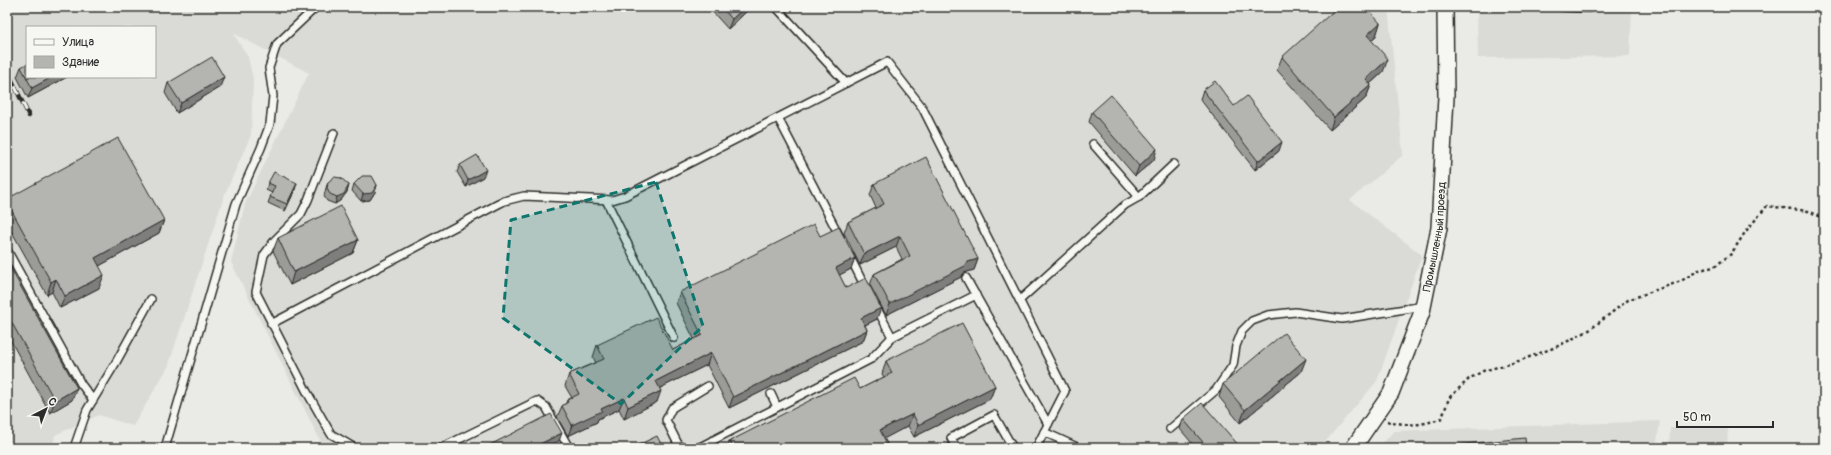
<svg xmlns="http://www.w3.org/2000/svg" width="1831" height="455" font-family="Pangolin,sans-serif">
<rect width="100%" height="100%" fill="#eaeae6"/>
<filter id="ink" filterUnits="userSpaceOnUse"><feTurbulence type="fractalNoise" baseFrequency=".025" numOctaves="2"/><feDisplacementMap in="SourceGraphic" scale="8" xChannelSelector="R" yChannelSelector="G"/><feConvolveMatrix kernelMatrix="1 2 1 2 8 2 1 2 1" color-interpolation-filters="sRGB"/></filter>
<g filter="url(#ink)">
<g fill="#dadad6" fill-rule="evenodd">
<path d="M7,7h1381l15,148 -53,45 72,55 -45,126 -57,67h-996l-93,-186 14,-58 64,-131 -76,-40 15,24 5,22 -2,56 -27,61 -56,171 -35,59 -34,-11 -44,20 -3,13h-45zM27,27h128v50h-128z"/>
<polygon points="1477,7 1632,7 1630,56 1478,58"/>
<polygon points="1660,421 1656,448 1378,448 1394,431"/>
<polygon points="1670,428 1728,428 1727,448 1669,448"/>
</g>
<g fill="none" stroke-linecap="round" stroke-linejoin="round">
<defs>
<g id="lane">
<polyline points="776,7 846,83"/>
<polyline points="1563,7 1589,8"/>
<polyline points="778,118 840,237"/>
<polyline points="334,133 308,200 301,214 275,240 264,255 256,292 307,392 331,434 355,448"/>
<polyline points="1093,144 1139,197"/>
<polyline points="606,200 674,338"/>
<polyline points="7,250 81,384 93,400"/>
<polyline points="849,255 865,287"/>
<polyline points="966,278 1048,424"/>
<polyline points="1020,300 1125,205 1139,197 1174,164"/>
<polyline points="875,305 892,337"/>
<polyline points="271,324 504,201 524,196 612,200 625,196 887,62 922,107 1065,391 1036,448"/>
<polyline points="771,394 777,407"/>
<polyline points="1170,429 1216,390 1233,365 1236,346 1242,331 1252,321 1268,315 1295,312 1342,319 1424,306"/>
<polyline points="1044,432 1079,448"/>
<polyline points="74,448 87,410 115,364 151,299"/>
<polyline points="165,448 236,204 261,148 270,124 273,96 269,68 277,44 316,7"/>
<polyline points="441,448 537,401 546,407 569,448"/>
<polyline points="680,448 666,420 672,408 708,386"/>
<polyline points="698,448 871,359 892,337 976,295"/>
<polyline points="956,448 951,438 994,415 1013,448"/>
</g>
<g id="street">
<path id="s1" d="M1353,448l38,-55 31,-81 17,-84 7,-131 -1,-90"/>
</g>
</defs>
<use href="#lane" stroke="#2b2b2b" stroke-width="10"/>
<use href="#street" stroke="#2b2b2b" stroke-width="18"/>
<path stroke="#2b2b2b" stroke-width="2.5" stroke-dasharray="3 3" stroke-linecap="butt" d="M1387,421c22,5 34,5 55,-3l7,-20 20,-19 14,-8 33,-9 40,-15 32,-16 40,-31 53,-19 18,-11 15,-3 17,-13 15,-23 21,-25 41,5 16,7"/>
<use href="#lane" stroke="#f6f6f2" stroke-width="7"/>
<use href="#street" stroke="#f6f6f2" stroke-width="15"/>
<defs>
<polyline id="rail" points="7,70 29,116"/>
</defs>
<use href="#rail" stroke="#2b2b2b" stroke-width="4.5"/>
<use href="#rail" stroke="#f6f6f2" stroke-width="3" stroke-dasharray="9" stroke-linecap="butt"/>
</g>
<g fill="#9b9b98" stroke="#2b2b2b">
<polygon points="708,7 749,7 747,11 728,29"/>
<polygon points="1380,23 1376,36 1371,40 1383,72 1370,84 1371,85 1366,98 1330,130 1277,70 1282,57"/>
<polygon points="21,67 67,77 28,98 17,77"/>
<polygon points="168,83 220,87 177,113 165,93"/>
<polygon points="1203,90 1234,106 1279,151 1255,170 1200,99"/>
<polygon points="1092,112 1154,160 1135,176 1089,122"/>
<polygon points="460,165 483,177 466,187 457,172"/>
<polygon points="328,182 349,185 347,192 341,200 335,204 327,201 324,196 326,188"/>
<polygon points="268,183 295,190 285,211 268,203 272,193 266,190"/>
<polygon points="354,184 377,185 375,192 370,200 361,201 352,191"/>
<polygon points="874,184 978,259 974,270 964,273 961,277 886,315 870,285 874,274 902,259 896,247 860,265 844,233 848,222 876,208 870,195"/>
<polygon points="7,199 164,220 159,233 99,266 99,288 60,308 52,292 47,295 7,223"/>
<polygon points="820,236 851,269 839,275 846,288 877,319 865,325 867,330 863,341 729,408 707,365 660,388 657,402 624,419 619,409 598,419 597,422 568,436 557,417 562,406 566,403 567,400 572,398 565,386 569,374 596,363 593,357 597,345 673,350 694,339 676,303 680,292"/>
<polygon points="278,238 358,240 353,253 290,285 273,251"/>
<polygon points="7,262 72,400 50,413 7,334"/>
<polygon points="886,361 995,386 990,399 914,437 908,426 884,438 889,448 727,448 730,441 860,389 884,377 882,374"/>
<polygon points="1301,372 1240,423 1219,397 1223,384"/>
<polygon points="1183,419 1241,448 1196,448 1180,429"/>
</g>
<g fill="#7e7e7c" stroke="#2b2b2b">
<polygon points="745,7 749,7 747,11 728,29 732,19"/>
<polygon points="1380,23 1376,36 1362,48 1367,35"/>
<polygon points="1388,59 1383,72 1361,92 1366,79"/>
<polygon points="52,77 67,77 28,98 32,88"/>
<polygon points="224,77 220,87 177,113 181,103"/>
<polygon points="1371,85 1366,98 1330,130 1334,117"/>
<polygon points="1282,142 1279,151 1255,170 1258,161"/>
<polygon points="1157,149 1154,160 1135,176 1139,166"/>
<polygon points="486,170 483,177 466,187 468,180"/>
<polygon points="297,183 295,190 285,211 287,204"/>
<polygon points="349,185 347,192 341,200 335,204 337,197"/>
<polygon points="377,185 375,192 370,200 361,201 363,194"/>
<polygon points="164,220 159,233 90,271 95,258"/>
<polygon points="900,236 896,247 860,265 864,254"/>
<polygon points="358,240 353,253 290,285 294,272"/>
<polygon points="855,258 851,269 832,279 836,268"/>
<polygon points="978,259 974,270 964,273 961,277 886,315 890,304 968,262"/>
<polygon points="104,275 99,288 60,308 65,296"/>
<polygon points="56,279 52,292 47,295 51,282"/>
<polygon points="881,308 877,319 857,329 861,318"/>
<polygon points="867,330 863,341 729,408 733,397"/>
<polygon points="711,353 707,365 652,392 656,381"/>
<polygon points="1306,359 1301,372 1240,423 1245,410"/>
<polygon points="995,386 990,399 914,437 918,425"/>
<polygon points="77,388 72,400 50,413 55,401"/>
<polygon points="661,391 657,402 624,419 628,407"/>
<polygon points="624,398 619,409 598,419 597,422 568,436 572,425 601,409"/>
<polygon points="913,414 908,426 876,443 880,430"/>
<polygon points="562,433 559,441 545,448 532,448"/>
</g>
<g fill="#b4b4b1" stroke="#2b2b2b">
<polygon points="721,7 745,7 732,19"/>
<polygon points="1338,7 1366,7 1380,23 1367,35 1388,59 1366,79 1371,85 1334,117 1282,57"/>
<polygon points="212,57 224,77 181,103 168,83"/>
<polygon points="27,64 27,77 52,77 32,88 21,67"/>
<polygon points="1215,81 1234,106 1247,96 1282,142 1258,161 1203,90"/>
<polygon points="1111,95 1157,149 1139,166 1092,112"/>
<polygon points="118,138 164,220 95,258 104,275 65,296 56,279 51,282 7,202 7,199"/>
<polygon points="477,155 486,170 468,180 460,165"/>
<polygon points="926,157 978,259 968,262 965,266 890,304 874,274 910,256 900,236 864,254 848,222 884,204 874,184"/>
<polygon points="274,172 297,183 287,204 270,197 275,186 268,183"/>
<polygon points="362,176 372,176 377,185 372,193 363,194 354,184"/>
<polygon points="334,177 341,178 349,185 344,194 337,197 330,194 327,189 328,182"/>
<polygon points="341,206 358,240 294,272 278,238"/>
<polygon points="814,224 820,236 839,227 855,258 836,268 846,288 866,278 881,308 861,318 867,330 733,397 711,353 656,381 661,391 628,407 624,398 601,409 602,411 572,425 562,406 568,402 567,400 579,394 569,374 604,359 597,345 656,317 673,350 702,335 680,292"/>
<polygon points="7,262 77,388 55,401 7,314"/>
<polygon points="962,323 995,386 918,425 913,414 880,430 889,448 733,448 730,441 854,378 860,389 892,373 886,361"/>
<polygon points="1284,333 1306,359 1245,410 1223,384"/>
<polygon points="1202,403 1241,448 1208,448 1183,419"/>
<polygon points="551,414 562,433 532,448 484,448"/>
<polygon points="657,436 663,448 637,448 636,446"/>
<polygon points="1525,438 1526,448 1424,448"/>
</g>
</g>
<path fill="#0f766e" fill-opacity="0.2" stroke="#0f766e" stroke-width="3" stroke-dasharray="8 5" stroke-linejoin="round" d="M656,182l47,144 -82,78 -118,-86 8,-98z"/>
<g text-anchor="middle" stroke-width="4" stroke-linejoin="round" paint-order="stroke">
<g font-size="11" fill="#2b2b2b" stroke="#f6f6f2">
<text dy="4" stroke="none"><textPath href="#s1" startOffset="230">Промышленный проезд</textPath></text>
</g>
</g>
<rect width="1831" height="455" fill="none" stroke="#f6f6f2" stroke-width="24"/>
<rect x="12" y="12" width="1807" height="431" fill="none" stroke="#2b2b2b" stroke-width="1.5" filter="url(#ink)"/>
<rect x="26" y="26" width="130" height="52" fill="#f6f6f2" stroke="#a5a5a2"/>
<rect x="34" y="39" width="20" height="6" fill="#f6f6f2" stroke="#a5a5a2"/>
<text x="62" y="46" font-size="12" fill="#2b2b2b">Улица</text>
<rect x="34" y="56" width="20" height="12" fill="#b4b4b1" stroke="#a5a5a2"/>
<text x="62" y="66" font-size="12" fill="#2b2b2b">Здание</text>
<g transform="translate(46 409) rotate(42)" stroke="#f6f6f2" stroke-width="3" paint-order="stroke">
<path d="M0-3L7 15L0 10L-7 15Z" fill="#2b2b2b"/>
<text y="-6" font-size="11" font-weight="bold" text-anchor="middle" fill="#2b2b2b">С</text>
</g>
<path d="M1677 421v6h96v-6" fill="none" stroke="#2b2b2b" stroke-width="2"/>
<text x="1683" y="421" font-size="12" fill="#2b2b2b" stroke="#f6f6f2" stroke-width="3" paint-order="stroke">50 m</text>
</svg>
